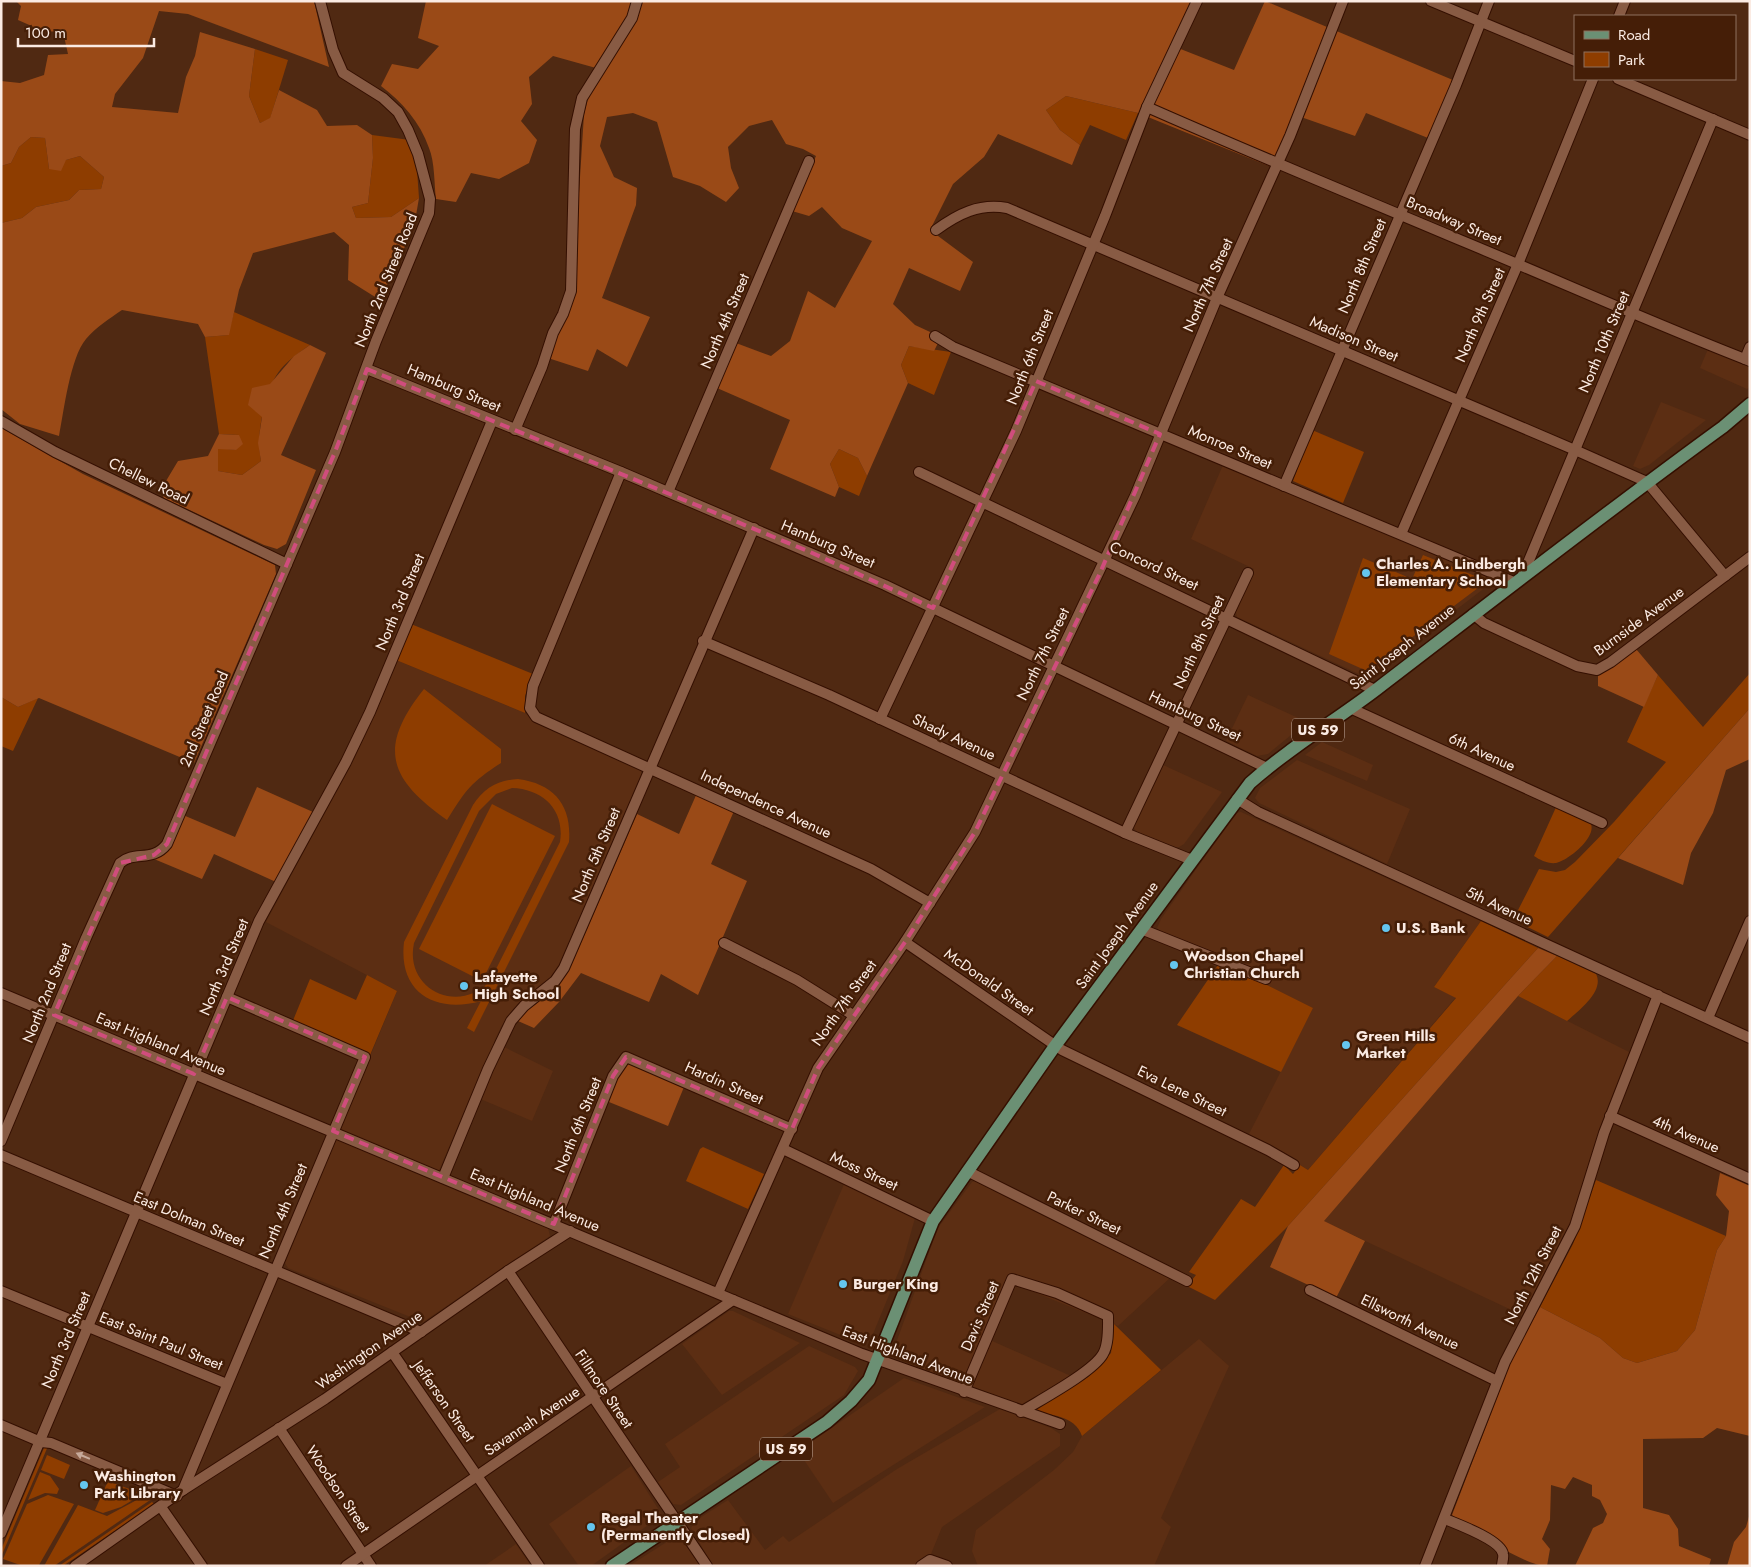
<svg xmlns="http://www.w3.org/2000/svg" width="1751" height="1567" font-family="Jost,sans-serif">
<rect width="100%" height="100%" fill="#502912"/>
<g fill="#5c2e13">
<polygon points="1708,349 1750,367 1750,387 1747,389 1700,368"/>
<polygon points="1661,402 1706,420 1649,465 1640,469 1633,466"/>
<polygon points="1223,465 1490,577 1493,580 1490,584 1370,675 1359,674 1237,617 1235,608 1254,569 1191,539"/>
<polygon points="396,660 525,713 540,725 641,769 641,775 562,961 548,981 514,1008 501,1027 494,1042 553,1071 532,1121 471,1095 435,1180 548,1228 550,1236 423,1322 288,1268 285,1263 397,991 266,922 355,756"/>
<polygon points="1248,695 1307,722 1268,754 1257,756 1226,741"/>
<polygon points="1322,742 1373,765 1367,781 1305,755"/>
<polygon points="1297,760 1410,809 1387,864 1259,803 1255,798 1260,788"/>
<polygon points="1161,764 1222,792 1184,844 1179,847 1172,847 1137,832 1132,825"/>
<polygon points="1241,812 1481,921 1434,987 1456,997 1308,1170 1280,1152 1248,1136 1313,1008 1161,932 1157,928 1161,919 1236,813"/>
<polygon points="1518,996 1629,1052 1601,1126 1577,1209 1522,1315 1323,1221"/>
<polygon points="975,1181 1171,1277 1118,1326 1007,1281 963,1384 900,1360 895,1351 896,1343 938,1228 972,1182"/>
<polygon points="845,1182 915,1218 903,1261 873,1334 858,1342 788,1314"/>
<polygon points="729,1311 733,1311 800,1343 722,1395 682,1344"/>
<polygon points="1199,1339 1229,1366 1161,1518 1171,1527 1154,1566 978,1566 972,1551 976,1530 1054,1470 1073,1452 1082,1436"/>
<polygon points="990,1340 1071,1376 1024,1406 971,1386"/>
<polygon points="809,1346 855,1367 858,1371 844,1395 681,1505 673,1504 658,1482 680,1467 665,1444"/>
<polygon points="904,1378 985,1407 833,1503 798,1451"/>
<polygon points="1000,1409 1051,1428 1060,1434 1060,1446 942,1527 931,1554 916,1566 713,1566 691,1528 695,1521 728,1500 765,1550 783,1536 789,1542 897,1469"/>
<polygon points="631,1466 662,1515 591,1566 579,1566 549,1524"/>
<polygon points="673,1538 683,1541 700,1566 629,1566"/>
<polygon points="516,1544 531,1566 484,1566"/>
</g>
<g fill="#8e3d00" fill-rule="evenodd">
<polygon points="255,49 288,60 270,119 260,123 249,96"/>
<polygon points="1066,96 1138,113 1126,140 1090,125 1080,145 1060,130 1046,110"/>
<polygon points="372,135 410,140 417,170 419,198 391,217 356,218 352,207 368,203 373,158"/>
<polygon points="31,137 45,138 49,169 66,160 80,156 104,177 101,189 79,190 69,200 36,207 22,218 1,223 1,166 11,163 19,147"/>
<path d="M234,312l76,33c-31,21 -38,30 -47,67 -4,18 -5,31 -2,49l-19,14 -24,-4v-23l18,2 3,-15 -20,-1 -14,-97 23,-2z"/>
<polygon points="909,346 951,352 934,395 908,383 901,365"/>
<polygon points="1312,430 1364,452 1343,503 1293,481"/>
<polygon points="839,449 858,458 867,476 859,496 839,487 830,464"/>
<polygon points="1423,555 1485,580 1482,585 1367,671 1329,654 1363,558 1412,579"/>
<polygon points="411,624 533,674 525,696 525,713 396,660"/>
<polygon points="1750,673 1750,708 1548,937 1513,920 1539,869 1556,872 1565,870 1575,862 1614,822 1666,762 1627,742 1658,675 1703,727"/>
<path d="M424,689l77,60v14c-31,20 -35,27 -54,57 -58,-41 -70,-72 -23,-131z"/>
<polygon points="1,697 18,707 38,698 13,751 1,746"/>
<path d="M518,779c37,5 54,27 51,63l-95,190 -7,-4 14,-27c-45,13 -83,-8 -77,-59l69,-137c11,-17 25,-25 45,-26zM512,788c31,1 53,22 48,54l-70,139c-31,34 -86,9 -76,-38l65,-132 17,-17z"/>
<polygon points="492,804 555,836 482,981 419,949"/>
<path d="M1557,805c9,4 23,8 31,15 15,13 -20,41 -32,43 -8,1 -16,-3 -22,-7z"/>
<polygon points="1481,921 1538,948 1288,1226 1215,1300 1187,1286 1196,1275 1189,1272 1241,1199 1255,1207 1284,1165 1293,1174 1300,1165 1308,1170 1456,998 1434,987"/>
<path d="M1557,956l39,18c9,17 -18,37 -29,47l-49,-25z"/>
<polygon points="1218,965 1261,982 1313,1008 1281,1072 1177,1025"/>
<polygon points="367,975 397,991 370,1055 292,1023 310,979 356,1000"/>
<polygon points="703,1147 764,1174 748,1209 686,1181 700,1149"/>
<polygon points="1596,1180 1726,1236 1717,1250 1695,1330 1677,1351 1637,1363 1623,1358 1600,1338 1540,1307 1573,1244"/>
<path d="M1114,1324l47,46 -79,66c-7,-21 -32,-21 -51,-25l57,-34 23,-24z"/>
<polygon points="48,1446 1,1557 1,1550 44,1448"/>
<polygon points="47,1455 70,1465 64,1479 41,1470"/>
<polygon points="40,1472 50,1476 59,1489 57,1494 45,1493 28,1500"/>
<polygon points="108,1481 143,1494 121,1507 103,1513 95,1510"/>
<polygon points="48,1495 74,1504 39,1565 23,1566 3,1559 27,1504"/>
<polygon points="146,1495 153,1498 54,1566 44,1566 78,1505 107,1516"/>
<polygon points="152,1502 154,1504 63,1566 59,1566"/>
</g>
<g fill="#9a4a17">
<path d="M16,1h298l15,66 -141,-53 -29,-3 -16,47 -28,36 -3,13 66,6 8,-36 9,-21 5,-24 55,17 -6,47 11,27 10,-5 9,-28 38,20 10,16 30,-1 15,10 1,23 -5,45 -16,4 4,11 35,-1 28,-19 -5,29 -34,73 -32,-20 1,-35 -15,-13 -81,21 -14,37 -10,45 -24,2 -7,-13 -76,-14c-13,9 -26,17 -36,29 -16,19 -22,72 -27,97l-39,-12 -19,-15v-186l21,-5 14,-11 33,-7 10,-10 22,-1 3,-12 -24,-21 -14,4 -5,11 -12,-2 -4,-31 -14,-1 -12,10 -8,16 -10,3v-85l19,2 24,-8 4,-20 20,-1 -5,-22 -20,-1 -25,-11 3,-14z"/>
<path d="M426,1h772l-20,47 56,22 31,-69 195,82 -22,53 -10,2 -62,-25 -11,23 -54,-19 -22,53 -141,-57 -72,-17 -20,14 14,20 20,15 -8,20 -74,-31 -14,23 -31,27 -23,46 43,32 -13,29 -51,-23 -16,36 22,21 26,12 -7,14 -25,-5 -8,19 7,18 -41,93 -9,-18 -19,-9 -9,15 9,23 -4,10 -65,-28 20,-49 -73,-32 19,-45 35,13 19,-15 18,-50 27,17 37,-67 -30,-13 -20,-21 -13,9 -17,-5 24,-55 -13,-7 -17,-5 -14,-24 -23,6 -21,21 3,21 8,20 -13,14 -26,-16 -27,-9 -16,-55 -24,-9 -26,4 -7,29 14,31 23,11 -1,17 -34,93 48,19 -23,50 -30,-18 -9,22 -40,-13 26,-86 10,-158 12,-46 -43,-12 -24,21 3,27 -11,17 16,19 -8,23 -30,16 -28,-6 -15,29 -20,-3c-2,-16 -1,-36 -7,-51 -9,-26 -27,-46 -48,-62l11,-22 26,5 21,-23 -21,-8z"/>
<polygon points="310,345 326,353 281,455 316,470 286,544 277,549 264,545 164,498 160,491 178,461 208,456 219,434 239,435 243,444 236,450 218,449 218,471 242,475 261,461 258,443 262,417 248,405 252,388 270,384 294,356"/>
<polygon points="1,428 83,474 275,565 276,574 194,763 39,698 18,707 1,697"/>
<polygon points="1636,649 1658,675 1644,707 1598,686 1598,676"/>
<polygon points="1750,708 1750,759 1726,770 1713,813 1691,853 1683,885 1618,858"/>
<path d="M257,787l56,25 -37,70 -62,-28 -12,25 -48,-20c17,-7 22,-28 29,-44l52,22z"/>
<polygon points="697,793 734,811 711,864 747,881 698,995 661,974 649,1002 581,973 559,1002 534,1028 518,1021 527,1011 557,988 571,966 637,814 679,834"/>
<polygon points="1538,948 1557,956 1518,996 1324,1221 1365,1241 1336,1298 1270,1267 1288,1226"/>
<polygon points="627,1064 633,1064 684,1087 668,1126 609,1102 615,1083"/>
<path d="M1720,1173l30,13v250l-33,-8 -14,10 -60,1v69l26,7 9,14 1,17 32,13 -2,7h-134l18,-38 10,-5 4,-9 -7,-14 -8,-4v-11l-19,-8 -8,12 -14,-4 -1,35 -8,19 8,10 -3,17c-23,0 -70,-34 -91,-47l-4,-4 59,-154 29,-54 60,31 23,20 14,5 40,-12 18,-21 22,-80 9,-14 3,-25 -13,-16z"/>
<polygon points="1750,1513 1750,1566 1727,1566 1734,1542 1746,1527"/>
</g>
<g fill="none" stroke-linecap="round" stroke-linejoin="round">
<defs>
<g id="minor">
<polyline points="1431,1 1575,61"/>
<polyline points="1619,16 1625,1"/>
<polyline points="1618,79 1750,135"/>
<path d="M1147,107c104,46 209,89 313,133 97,40 192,83 290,121"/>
<path d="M936,230c22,-16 43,-27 71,-22l568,242 72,32 78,94"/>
<polyline points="935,336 953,347 1514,582"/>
<polyline points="1745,359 1750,347"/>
<polyline points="367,369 621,472 885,585 1267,768"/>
<polyline points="1,421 55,452 287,564"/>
<polyline points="515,430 542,367 553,333 563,314 571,291 575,129 582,98 632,18 637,1"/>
<polyline points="621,472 533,686 530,708 536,717 871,869 930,903"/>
<polyline points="919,472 1375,690"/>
<polyline points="1284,486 1456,85 1489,1"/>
<polyline points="668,492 809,161"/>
<polyline points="1401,534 1518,264 1593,79"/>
<polyline points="1522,577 1713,119"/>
<polyline points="1473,614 1484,623 1577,666 1597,670 1611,662 1750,557"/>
<polyline points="703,641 829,695 1125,833 1192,860"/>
<polyline points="1350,708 1602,823"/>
<polyline points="880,719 1016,431 1105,216 1147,107 1197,1"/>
<polyline points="1237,799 1258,812 1750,1038"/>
<polyline points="1125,833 1248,573"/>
<polyline points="1141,929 1266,979"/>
<polyline points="905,942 1062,1050 1268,1150 1294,1165"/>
<polyline points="724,943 797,980 853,1015"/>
<polyline points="1,993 862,1354 1060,1424"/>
<polyline points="1708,1018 1750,921"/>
<polyline points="1610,1116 1750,1179"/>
<path d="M1,1141l85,-203 34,-75c15,-13 32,0 47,-19l168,-392 41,-111 53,-128 1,-14 -12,-45 -10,-24 -10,-18 -15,-14 -40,-25 -10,-23 -13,-49"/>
<polyline points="783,1149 933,1221"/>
<polyline points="1,1155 421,1332"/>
<polyline points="967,1171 1187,1281"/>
<polyline points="443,1178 488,1069 511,1021 524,1006 555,981 564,968 754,528"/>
<polyline points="554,1224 613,1076 626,1057 792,1129"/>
<polyline points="508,1271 707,1566"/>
<polyline points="1310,1290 1497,1381"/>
<polyline points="1,1291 227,1384"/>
<polyline points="718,1293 818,1068 905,942 975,832 1135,496 1217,298 1290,136 1343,1"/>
<polyline points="392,1352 539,1566"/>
<path d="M964,1392l48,-113 45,14 51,23c0,12 1,28 -5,38 -10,18 -63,46 -82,58"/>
<polyline points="1,1425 41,1442 51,1443 177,1496"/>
<polyline points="279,1428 371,1566"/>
<polyline points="183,1490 325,1399 508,1271 570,1231"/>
<polyline points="161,1507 202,1566"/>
<path d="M1445,1519c12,5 56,21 58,35 1,3 -1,8 -1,12"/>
<polyline points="1,1533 259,921 346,762 370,712 492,421"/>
<polyline points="75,1566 183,1490 365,1057 227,997"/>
<polyline points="346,1566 733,1300"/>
<polyline points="921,1566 930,1560 947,1566"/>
<polyline points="1425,1566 1505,1362 1575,1226 1604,1133 1658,995"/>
</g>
<path id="major" d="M612,1566l215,-144 24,-21 18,-21 64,-159 122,-175 195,-263c39,-35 85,-62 127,-94 115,-88 229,-177 346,-262l27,-23"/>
</defs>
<use href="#minor" stroke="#340f00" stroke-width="12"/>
<use href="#major" stroke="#340f00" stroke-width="15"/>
<use href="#minor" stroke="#885b44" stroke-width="10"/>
<use href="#major" stroke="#6b9074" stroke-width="12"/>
</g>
<defs><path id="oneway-solid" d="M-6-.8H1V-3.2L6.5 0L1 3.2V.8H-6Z" transform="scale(1.25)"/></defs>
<use fill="#c7aa9b" href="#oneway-solid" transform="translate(83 1456) rotate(-157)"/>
<path fill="none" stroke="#d04d7d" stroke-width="4" stroke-dasharray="10 6" stroke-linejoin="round" d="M367,369l443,183 123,56 103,-227 124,53 -60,139 -125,259 -70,110 -87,126 -26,61 -166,-72 -13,19 -59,148 -221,-93 32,-74 -138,-60 -33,77 -140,-59 66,-152 34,-8 13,-11 168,-392z"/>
<g fill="#64c5ee" stroke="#451e07" stroke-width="2">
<circle cx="1366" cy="573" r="5"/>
<circle cx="1386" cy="928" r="5"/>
<circle cx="1174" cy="965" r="5"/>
<circle cx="464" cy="986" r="5"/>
<circle cx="1346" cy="1045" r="5"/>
<circle cx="843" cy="1284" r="5"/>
<circle cx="84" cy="1485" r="5"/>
<circle cx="591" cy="1527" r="5"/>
</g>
<g text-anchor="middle" stroke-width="5" stroke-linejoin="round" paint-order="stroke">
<g fill="#451e07" stroke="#c4aea1" stroke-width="1">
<rect x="1292" y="718.5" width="52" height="23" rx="4"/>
<rect x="760" y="1437.5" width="52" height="23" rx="4"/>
</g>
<g font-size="14" font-weight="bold" fill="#fbebe3">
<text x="1318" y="735">US 59</text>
<text x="786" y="1454">US 59</text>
</g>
<g font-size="15" fill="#fbebe3" stroke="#451e07">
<text transform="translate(1454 221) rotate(23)" y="5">Broadway Street</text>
<text transform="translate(1362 266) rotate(-67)" y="5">North 8th Street</text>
<text transform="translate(386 280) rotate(-68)" y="5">North 2nd Street Road</text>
<text transform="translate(1208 285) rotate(-66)" y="5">North 7th Street</text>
<text transform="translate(1480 315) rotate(-66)" y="5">North 9th Street</text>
<text transform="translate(725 321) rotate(-67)" y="5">North 4th Street</text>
<text transform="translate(1354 339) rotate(23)" y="5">Madison Street</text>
<text transform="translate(1604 342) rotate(-67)" y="5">North 10th Street</text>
<text transform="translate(1030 357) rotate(-68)" y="5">North 6th Street</text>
<text transform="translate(454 388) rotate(23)" y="5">Hamburg Street</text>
<text transform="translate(1230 447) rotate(23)" y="5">Monroe Street</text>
<text transform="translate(149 481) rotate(26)" y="5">Chellew Road</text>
<text transform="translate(828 544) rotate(23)" y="5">Hamburg Street</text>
<text transform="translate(1154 566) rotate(25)" y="5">Concord Street</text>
<text transform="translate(400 602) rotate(-67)" y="5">North 3rd Street</text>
<text transform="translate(1639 621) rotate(-36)" y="5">Burnside Avenue</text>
<text transform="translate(1199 642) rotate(-65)" y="5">North 8th Street</text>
<text transform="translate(1402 647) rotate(-38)" y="5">Saint Joseph Avenue</text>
<text transform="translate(1043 654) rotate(-64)" y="5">North 7th Street</text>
<text transform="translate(1195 716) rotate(25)" y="5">Hamburg Street</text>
<text transform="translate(204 719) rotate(-67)" y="5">2nd Street Road</text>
<text transform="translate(954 737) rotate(25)" y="5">Shady Avenue</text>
<text transform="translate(1482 752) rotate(25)" y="5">6th Avenue</text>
<text transform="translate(766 804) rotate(25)" y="5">Independence Avenue</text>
<text transform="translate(596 855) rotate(-67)" y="5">North 5th Street</text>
<text transform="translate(1499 906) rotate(25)" y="5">5th Avenue</text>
<text transform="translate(1117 935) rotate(-54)" y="5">Saint Joseph Avenue</text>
<text transform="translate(224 967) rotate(-67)" y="5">North 3rd Street</text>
<text transform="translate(989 982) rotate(35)" y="5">McDonald Street</text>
<text transform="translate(47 993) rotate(-68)" y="5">North 2nd Street</text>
<text transform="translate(844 1003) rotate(-55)" y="5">North 7th Street</text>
<text transform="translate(161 1044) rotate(23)" y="5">East Highland Avenue</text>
<text transform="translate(724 1083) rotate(24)" y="5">Hardin Street</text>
<text transform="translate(1182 1091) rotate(26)" y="5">Eva Lene Street</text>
<text transform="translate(578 1125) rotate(-68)" y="5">North 6th Street</text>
<text transform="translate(1686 1134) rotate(24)" y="5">4th Avenue</text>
<text transform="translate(864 1171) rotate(25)" y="5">Moss Street</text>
<text transform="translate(535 1200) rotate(23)" y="5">East Highland Avenue</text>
<text transform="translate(283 1211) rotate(-67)" y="5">North 4th Street</text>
<text transform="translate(1084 1213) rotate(26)" y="5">Parker Street</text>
<text transform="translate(189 1219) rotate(23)" y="5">East Dolman Street</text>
<text transform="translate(1533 1275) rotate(-63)" y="5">North 12th Street</text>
<text transform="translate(980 1316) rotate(-67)" y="5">Davis Street</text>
<text transform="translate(1410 1322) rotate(26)" y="5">Ellsworth Avenue</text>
<text transform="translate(66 1340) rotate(-67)" y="5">North 3rd Street</text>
<text transform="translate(161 1341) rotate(22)" y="5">East Saint Paul Street</text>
<text transform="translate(369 1350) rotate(-35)" y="5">Washington Avenue</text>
<text transform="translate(908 1355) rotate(21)" y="5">East Highland Avenue</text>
<text transform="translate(604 1389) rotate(56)" y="5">Fillmore Street</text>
<text transform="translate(444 1401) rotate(55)" y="5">Jefferson Street</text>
<text transform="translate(532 1421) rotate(-34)" y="5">Savannah Avenue</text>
<text transform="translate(338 1489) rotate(56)" y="5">Woodson Street</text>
</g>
<g font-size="15" font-weight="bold" fill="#fbebe3" stroke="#451e07" text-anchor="start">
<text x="1376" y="569">Charles A. Lindbergh<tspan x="1376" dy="17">Elementary School</tspan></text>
<text x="1396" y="933">U.S. Bank</text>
<text x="1184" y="961">Woodson Chapel<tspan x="1184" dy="17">Christian Church</tspan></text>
<text x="474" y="982">Lafayette<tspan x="474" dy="17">High School</tspan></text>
<text x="1356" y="1041">Green Hills<tspan x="1356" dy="17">Market</tspan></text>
<text x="853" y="1289">Burger King</text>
<text x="94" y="1481">Washington<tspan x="94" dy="17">Park Library</tspan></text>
<text x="601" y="1523">Regal Theater<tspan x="601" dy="17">(Permanently Closed)</tspan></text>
</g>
</g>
<rect width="1751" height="1567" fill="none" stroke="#fbebe3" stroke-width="5"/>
<rect x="1574" y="15" width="162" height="65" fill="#451e07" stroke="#8e705f"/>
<rect x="1584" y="31" width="25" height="8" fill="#6b9074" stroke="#8e705f"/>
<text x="1618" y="40" font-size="15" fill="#fbebe3">Road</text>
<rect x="1584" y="52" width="25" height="15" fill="#8e3d00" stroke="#8e705f"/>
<text x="1618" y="65" font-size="15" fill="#fbebe3">Park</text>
<path d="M18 38v8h136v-8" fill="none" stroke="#fbebe3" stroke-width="2.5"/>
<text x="25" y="38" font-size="15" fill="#fbebe3" stroke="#451e07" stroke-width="4" paint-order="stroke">100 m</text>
</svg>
